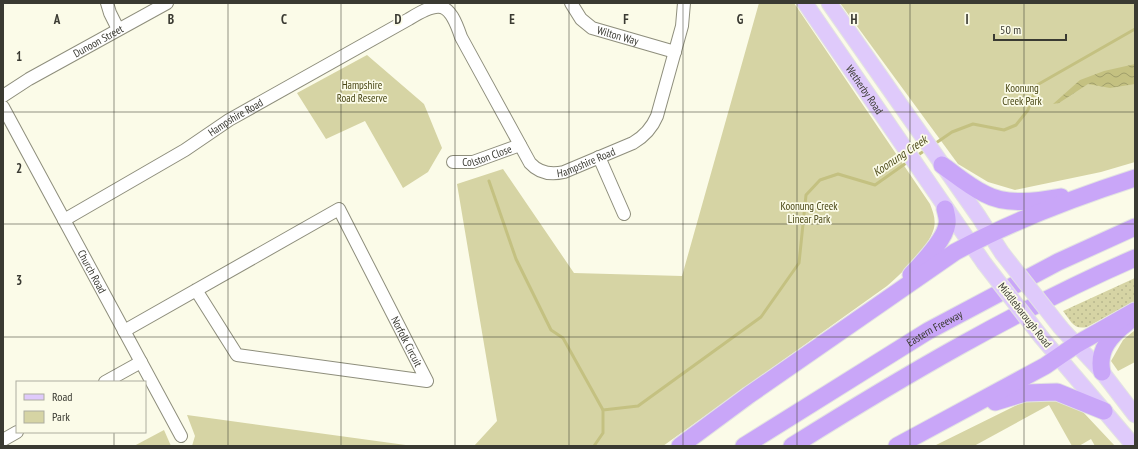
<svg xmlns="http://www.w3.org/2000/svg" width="1138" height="449" font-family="'PT Sans Narrow',sans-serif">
<defs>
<pattern id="grass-dots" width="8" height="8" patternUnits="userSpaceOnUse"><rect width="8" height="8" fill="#d6d4a4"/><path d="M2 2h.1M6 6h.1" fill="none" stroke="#b8b78e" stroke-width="1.8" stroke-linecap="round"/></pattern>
<pattern id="water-waves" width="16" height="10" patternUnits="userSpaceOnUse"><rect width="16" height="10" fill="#c4c181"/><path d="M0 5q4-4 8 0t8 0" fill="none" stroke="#a09e6a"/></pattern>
</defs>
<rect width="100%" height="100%" fill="#fbfbe8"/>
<path fill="url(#grass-dots)" d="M1135,278v23l-48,26c-14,3 -16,-6 -24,-16z"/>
<g fill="#d6d4a4">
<path d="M759,3h35l136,201c3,8 6,15 4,24 -5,20 -32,45 -47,58l-224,160h-189l23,-25 -40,-237 46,-15 71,104 108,3z"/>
<polygon points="840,3 1135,3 1135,162 1101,172 1015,190 988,182 958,164"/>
<polygon points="367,55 424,104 442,148 428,172 403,188 365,121 326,139 297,93"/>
<polygon points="1135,330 1135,362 1118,371 1111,361 1123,340"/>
<polygon points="1049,399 1066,404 1083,412 1115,446 1095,446 1091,439 1079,446 1072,446 1049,405 974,446 934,446 1027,400"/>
<polygon points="187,415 413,446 192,446 195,436"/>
<polygon points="164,430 171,446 134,446"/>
</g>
<polygon fill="url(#water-waves)" points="1135,64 1135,84 1110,88 1088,84 1059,103 1053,104 1080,80 1104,71"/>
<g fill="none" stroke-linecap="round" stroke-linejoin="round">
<g stroke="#c4c181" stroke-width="3">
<polyline points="933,145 952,132 973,124 1004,130 1016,125 1028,110 1037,85 1135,29"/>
<polyline points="915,157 927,149"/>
<polyline points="489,181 516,259 551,330 563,338 603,410"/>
<polyline points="594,446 603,433 603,410 638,406 761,317 799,263 806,195 820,180 838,174 875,185 909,161"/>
</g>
<defs>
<g id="minor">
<polyline points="107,3 110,13 118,29"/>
<path id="s1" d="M571,3l10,16 11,9 83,24"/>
<path id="s2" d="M3,96l26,-17 138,-76"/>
<path id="s3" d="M3,107l178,329"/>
<polyline points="599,157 624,214"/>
<path id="s4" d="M453,162h20l47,-17"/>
<path id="s5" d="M64,220l121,-70 44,-30 180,-101c31,-19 40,-18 52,18l69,126c9,10 21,12 34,9l69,-29c12,-7 19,-15 24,-27l25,-90 2,-23"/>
<path id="s6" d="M124,331l215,-122 88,172 -190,-26 -41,-65"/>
<polyline points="105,382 141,362"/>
<polyline points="3,440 17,432"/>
</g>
<g id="major">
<path id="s7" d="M805,3l179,260"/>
<polyline points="829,3 979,217 1002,253"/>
<polyline points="1061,328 1102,372 1135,415"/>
<polyline points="1042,338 1134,446"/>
</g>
<g id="highway">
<path d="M942,165c14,10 28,22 43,29 22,12 53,7 76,3"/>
<path d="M911,275c11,-12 34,-35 36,-51 1,-4 -1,-11 -2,-15"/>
<path d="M1102,372c-5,-22 9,-37 26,-50"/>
<polyline points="995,402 1025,393 1057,392 1104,411"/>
<path d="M680,446l69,-51 206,-143c57,-31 118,-54 180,-74"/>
<path id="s8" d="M744,446l184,-115 130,-69 77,-35"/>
<path d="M792,446c110,-69 224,-136 343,-188"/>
<polyline points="897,446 1045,366 1077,344 1135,311"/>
</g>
</defs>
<use href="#minor" stroke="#8e8e7c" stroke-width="14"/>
<use href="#major" stroke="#e3e3e2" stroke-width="17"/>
<use href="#highway" stroke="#e3e3e2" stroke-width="19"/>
<use href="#minor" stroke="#fff" stroke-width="12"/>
<use href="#major" stroke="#dfcafb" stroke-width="15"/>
<use href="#highway" stroke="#c9a6f8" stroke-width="17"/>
<defs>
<g id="major-bridge">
<polyline points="1002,253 1061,328"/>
<polyline points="984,263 1042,338"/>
</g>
</defs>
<use href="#major-bridge" stroke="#e3e3e2" stroke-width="17" stroke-linecap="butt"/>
<use href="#major-bridge" stroke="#dfcafb" stroke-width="15"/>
</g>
<path fill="none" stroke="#3a3a32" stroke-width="1" stroke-opacity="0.55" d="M114,3v379M228,3v443M341,3v443M455,3v443M569,3v443M683,3v443M797,3v443M910,3v443M1024,3v443M3,112h1132M3,224h1132M3,337h1132M114,432v14"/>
<g text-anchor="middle" stroke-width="3.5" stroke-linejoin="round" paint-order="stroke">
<g font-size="11" fill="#3a3a32" stroke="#fbfbe8">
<text dy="4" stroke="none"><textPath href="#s1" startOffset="60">Wilton Way</textPath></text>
<text dy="4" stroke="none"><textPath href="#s2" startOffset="110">Dunoon Street</textPath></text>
<text dy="4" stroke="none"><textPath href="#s7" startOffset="105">Wetherby Road</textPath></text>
<text dy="4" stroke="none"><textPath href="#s5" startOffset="200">Hampshire Road</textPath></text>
<text dy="4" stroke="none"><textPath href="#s4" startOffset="35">Colston Close</textPath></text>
<text dy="4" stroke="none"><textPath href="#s5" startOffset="676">Hampshire Road</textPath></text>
<text dy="4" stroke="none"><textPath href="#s3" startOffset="187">Church Road</textPath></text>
<text transform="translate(1025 315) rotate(52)" y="4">Middleborough Road</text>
<text dy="4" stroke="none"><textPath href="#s8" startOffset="224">Eastern Freeway</textPath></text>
<text dy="4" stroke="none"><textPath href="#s6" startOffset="396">Norfolk Circuit</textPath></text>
</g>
<g font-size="11" fill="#494715" stroke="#fbfbe8">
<text x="362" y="89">Hampshire<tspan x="362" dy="13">Road Reserve</tspan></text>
<text x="1022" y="92">Koonung<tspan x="1022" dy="13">Creek Park</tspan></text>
<text x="809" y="210">Koonung Creek<tspan x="809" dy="13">Linear Park</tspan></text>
</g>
<g font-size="12" font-style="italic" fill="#514f1e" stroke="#fbfbe8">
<text transform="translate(900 156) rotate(-34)" y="4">Koonung Creek</text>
</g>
</g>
<g font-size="13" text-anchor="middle" font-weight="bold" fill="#3a3a32" stroke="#fbfbe8" stroke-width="3.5" stroke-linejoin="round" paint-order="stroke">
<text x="57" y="24">A</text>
<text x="171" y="24">B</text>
<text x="284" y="24">C</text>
<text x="398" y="24">D</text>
<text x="512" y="24">E</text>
<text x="626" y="24">F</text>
<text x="740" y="24">G</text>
<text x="854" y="24">H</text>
<text x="967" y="24">I</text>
<text x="19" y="61">1</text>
<text x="19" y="173">2</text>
<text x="19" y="285">3</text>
</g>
<rect width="1138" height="449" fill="none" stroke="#3a3a32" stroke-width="8"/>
<rect x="16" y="381" width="130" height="52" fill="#fbfbe8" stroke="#aeae9f"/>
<rect x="24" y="394" width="20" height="6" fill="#dfcafb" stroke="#aeae9f"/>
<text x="52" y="401" font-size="12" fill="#3a3a32">Road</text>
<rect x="24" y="411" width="20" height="12" fill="#d6d4a4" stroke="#aeae9f"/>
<text x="52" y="421" font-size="12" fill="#3a3a32">Park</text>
<path d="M994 34v6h72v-6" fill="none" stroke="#3a3a32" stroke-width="2"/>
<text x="1000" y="34" font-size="12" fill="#3a3a32" stroke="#fbfbe8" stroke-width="3" paint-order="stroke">50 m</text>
</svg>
